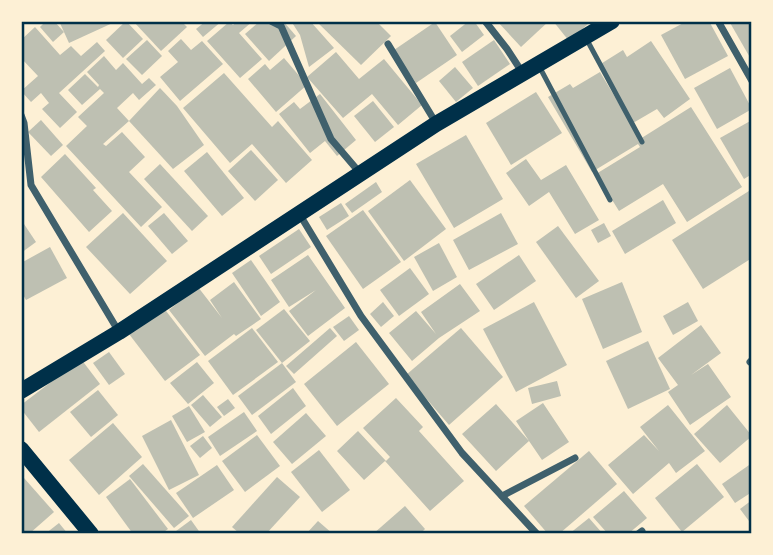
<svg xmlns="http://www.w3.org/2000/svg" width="773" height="555" font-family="'Archivo Narrow',sans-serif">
<rect width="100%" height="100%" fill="#fdf0d5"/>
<g fill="#bec0b2">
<polygon points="46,21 54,21 64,32 53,42 40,27"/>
<polygon points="59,21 117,21 69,43"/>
<polygon points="126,21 143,39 123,58 106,40"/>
<polygon points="133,21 181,21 187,27 161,51"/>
<polygon points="206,21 222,21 203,37 196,29"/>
<polygon points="238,21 253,21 239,33 262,59 240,78 207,41 229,22 233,25"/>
<polygon points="260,21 283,21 296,36 269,61 245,34"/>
<polygon points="291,21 310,21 334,48 309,67 300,35"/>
<polygon points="316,21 376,21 391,36 361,65"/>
<polygon points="469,21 474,21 484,35 462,52 450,36"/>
<polygon points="497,21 549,21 521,47"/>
<polygon points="553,21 586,21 588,24 569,41"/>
<polygon points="687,21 709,21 728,56 685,79 661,35"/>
<polygon points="729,21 752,21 752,61"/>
<polygon points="435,22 457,55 416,83 394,50"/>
<polygon points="35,27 60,55 71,46 81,56 97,42 105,51 59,93 77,112 60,128 42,109 49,103 41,93 31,102 21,91 38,76 21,58 21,40"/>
<polygon points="181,39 191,50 202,41 223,64 180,101 160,77 178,62 168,51"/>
<polygon points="147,40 162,56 142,75 126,59"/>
<polygon points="494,40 510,64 478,86 462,62"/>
<polygon points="651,41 690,99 664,118 657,109 633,123 599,65 623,50 627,57"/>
<polygon points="336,52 359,79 384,59 422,105 398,125 372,94 343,118 307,77"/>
<polygon points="104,56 116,70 123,63 142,84 149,78 156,85 139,100 133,93 117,108 129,121 103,144 106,146 122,132 145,157 129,172 162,207 141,227 66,146 87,126 78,117 104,93 100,89 82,105 68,90 85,74 98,87 99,85 87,72"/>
<polygon points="284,58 307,85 276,112 248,79 265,64 270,70"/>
<polygon points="455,67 473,88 456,102 439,81"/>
<polygon points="730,68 752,109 717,129 694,88"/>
<polygon points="600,72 640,139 691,107 742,187 687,222 663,184 619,211 596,174 640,147 638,144 592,172 548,97 570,84 573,88"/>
<polygon points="224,73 272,127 278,121 312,160 286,183 252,144 230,163 183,108"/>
<polygon points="160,88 177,106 204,145 173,169 129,121"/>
<polygon points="536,92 562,133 511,165 486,123"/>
<polygon points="320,94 356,140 337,156 325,141 310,153 279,114 294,102 300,109"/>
<polygon points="373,101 394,127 375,142 354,116"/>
<polygon points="41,120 63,145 51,156 28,132"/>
<polygon points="752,120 752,174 744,179 720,138"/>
<polygon points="466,135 503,199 454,228 416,164"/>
<polygon points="251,150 278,180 255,201 228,171"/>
<polygon points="207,152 244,198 222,216 184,171"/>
<polygon points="65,154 96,188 93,190 112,211 89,232 41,177"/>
<polygon points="526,159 541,180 566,165 599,220 575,234 549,192 529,206 506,173"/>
<polygon points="160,164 208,216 192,231 144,179"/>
<polygon points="410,180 446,229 404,261 368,211"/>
<polygon points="376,182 382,192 352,213 345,204"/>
<polygon points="752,189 752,258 703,289 672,240"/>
<polygon points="663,200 676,223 625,254 612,231"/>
<polygon points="341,203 349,216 327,230 319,217"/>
<polygon points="363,210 401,262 363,289 326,236"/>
<polygon points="123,213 167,261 130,294 86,247"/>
<polygon points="164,213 188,241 172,254 148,226"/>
<polygon points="501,213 518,244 469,270 453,240"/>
<polygon points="604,223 611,236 598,243 591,230"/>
<polygon points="24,224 36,242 21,253 21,226"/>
<polygon points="558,226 599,281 576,298 536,242"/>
<polygon points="299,229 311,247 271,274 259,256"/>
<polygon points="439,243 457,277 433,291 414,257"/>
<polygon points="50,247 67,278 26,300 21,291 21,263"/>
<polygon points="308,255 345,308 308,336 289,311 316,290 289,307 271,280"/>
<polygon points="519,255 536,281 494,310 476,284"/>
<polygon points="251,260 280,302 261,316 232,273"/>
<polygon points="410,268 429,294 399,316 380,290"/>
<polygon points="234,282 261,319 236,336 234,334 205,356 169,310 198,287 222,318 210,300"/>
<polygon points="622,282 642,332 603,349 582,299"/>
<polygon points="460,284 480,311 439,338 412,361 389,333 416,311 436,334 421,312"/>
<polygon points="383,302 394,316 381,327 370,314"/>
<polygon points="534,302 567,365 516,392 483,329"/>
<polygon points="688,302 698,321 673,335 663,316"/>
<polygon points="163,307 200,355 165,381 129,334"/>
<polygon points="284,309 310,341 282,363 256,330"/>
<polygon points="349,316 359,330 344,341 333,327"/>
<polygon points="701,325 721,353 691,375 708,364 731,397 690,425 668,392 678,385 658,358"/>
<polygon points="252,328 278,362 233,395 208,361"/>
<polygon points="330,328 337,336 294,374 286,366"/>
<polygon points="461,328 503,377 449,425 406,375"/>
<polygon points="648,341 670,389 628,409 606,361"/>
<polygon points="356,342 389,384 337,426 304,384"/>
<polygon points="109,352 125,374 109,385 93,363"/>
<polygon points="81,359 100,384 39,432 21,409 21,405"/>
<polygon points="197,362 214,383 188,404 170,383"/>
<polygon points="282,363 296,382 252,415 238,396"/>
<polygon points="557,381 561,396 532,404 528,388"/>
<polygon points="293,388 306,406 271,434 258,416"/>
<polygon points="98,390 118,415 91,437 70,412"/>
<polygon points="203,395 222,417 210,427 191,405"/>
<polygon points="396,398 423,427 419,431 464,481 430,511 385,461 364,480 337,451 358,431 386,461 390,457 363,428"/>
<polygon points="228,399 235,408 224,416 217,407"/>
<polygon points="543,403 569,442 542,460 529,441 496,471 462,434 496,404 529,441 516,421"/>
<polygon points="668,405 705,451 676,473 669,463 633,494 608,465 644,435 659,451 640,427"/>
<polygon points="727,405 752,436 720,463 694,434"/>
<polygon points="189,406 205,432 187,442 172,416"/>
<polygon points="244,412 257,431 220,456 208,437"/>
<polygon points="306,413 326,436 292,464 273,442"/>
<polygon points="171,420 199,475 169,490 142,436"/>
<polygon points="113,423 142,457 99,495 69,460"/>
<polygon points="257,435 280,466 245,492 222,461"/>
<polygon points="203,436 212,448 200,458 190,446"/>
<polygon points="319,450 350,490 322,512 291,472"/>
<polygon points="589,451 617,484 559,534 548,534 524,506"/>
<polygon points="752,463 752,492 735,503 722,484"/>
<polygon points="143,464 189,516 174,528 129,476"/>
<polygon points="697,464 724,497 682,532 655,498"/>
<polygon points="217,465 234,490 193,518 176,493"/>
<polygon points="277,477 300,497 266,534 240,534 232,527"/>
<polygon points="24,478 54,512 29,534 21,534 21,481"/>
<polygon points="130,479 168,529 161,534 133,534 106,497"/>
<polygon points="624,491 647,518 628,534 608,534 593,517"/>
<polygon points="752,500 752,525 740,509"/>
<polygon points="405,506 425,529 420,534 373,534"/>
<polygon points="589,518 603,534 569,534"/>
<polygon points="191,520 201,534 172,534"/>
<polygon points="318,521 333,534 306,534"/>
<polygon points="59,523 68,534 45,534"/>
</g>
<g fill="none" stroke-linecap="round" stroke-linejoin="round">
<g stroke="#3f606c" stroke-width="5">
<polyline points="587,40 642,142"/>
<polyline points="539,66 610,200"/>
</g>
<g stroke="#3f606c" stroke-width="7">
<polyline points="271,21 281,26 331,139 360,173"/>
<polyline points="485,21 507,49 522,72"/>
<polyline points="718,21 752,81"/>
<polyline points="388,44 436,123"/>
<polyline points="21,115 24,123 31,185 119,332"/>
<polyline points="300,215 361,316 462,453 537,534"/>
<polyline points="750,362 752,360"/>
<polyline points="502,496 575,458"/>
<polyline points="638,534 642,531"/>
</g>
<g stroke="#003049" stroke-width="16">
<polyline points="21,391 119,332 436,124 612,21"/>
<polyline points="21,449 91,534"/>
</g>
</g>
<rect width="773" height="555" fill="none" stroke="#fdf0d5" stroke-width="46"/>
<rect x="23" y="23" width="727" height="509" fill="none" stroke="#003049" stroke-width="2.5"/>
</svg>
